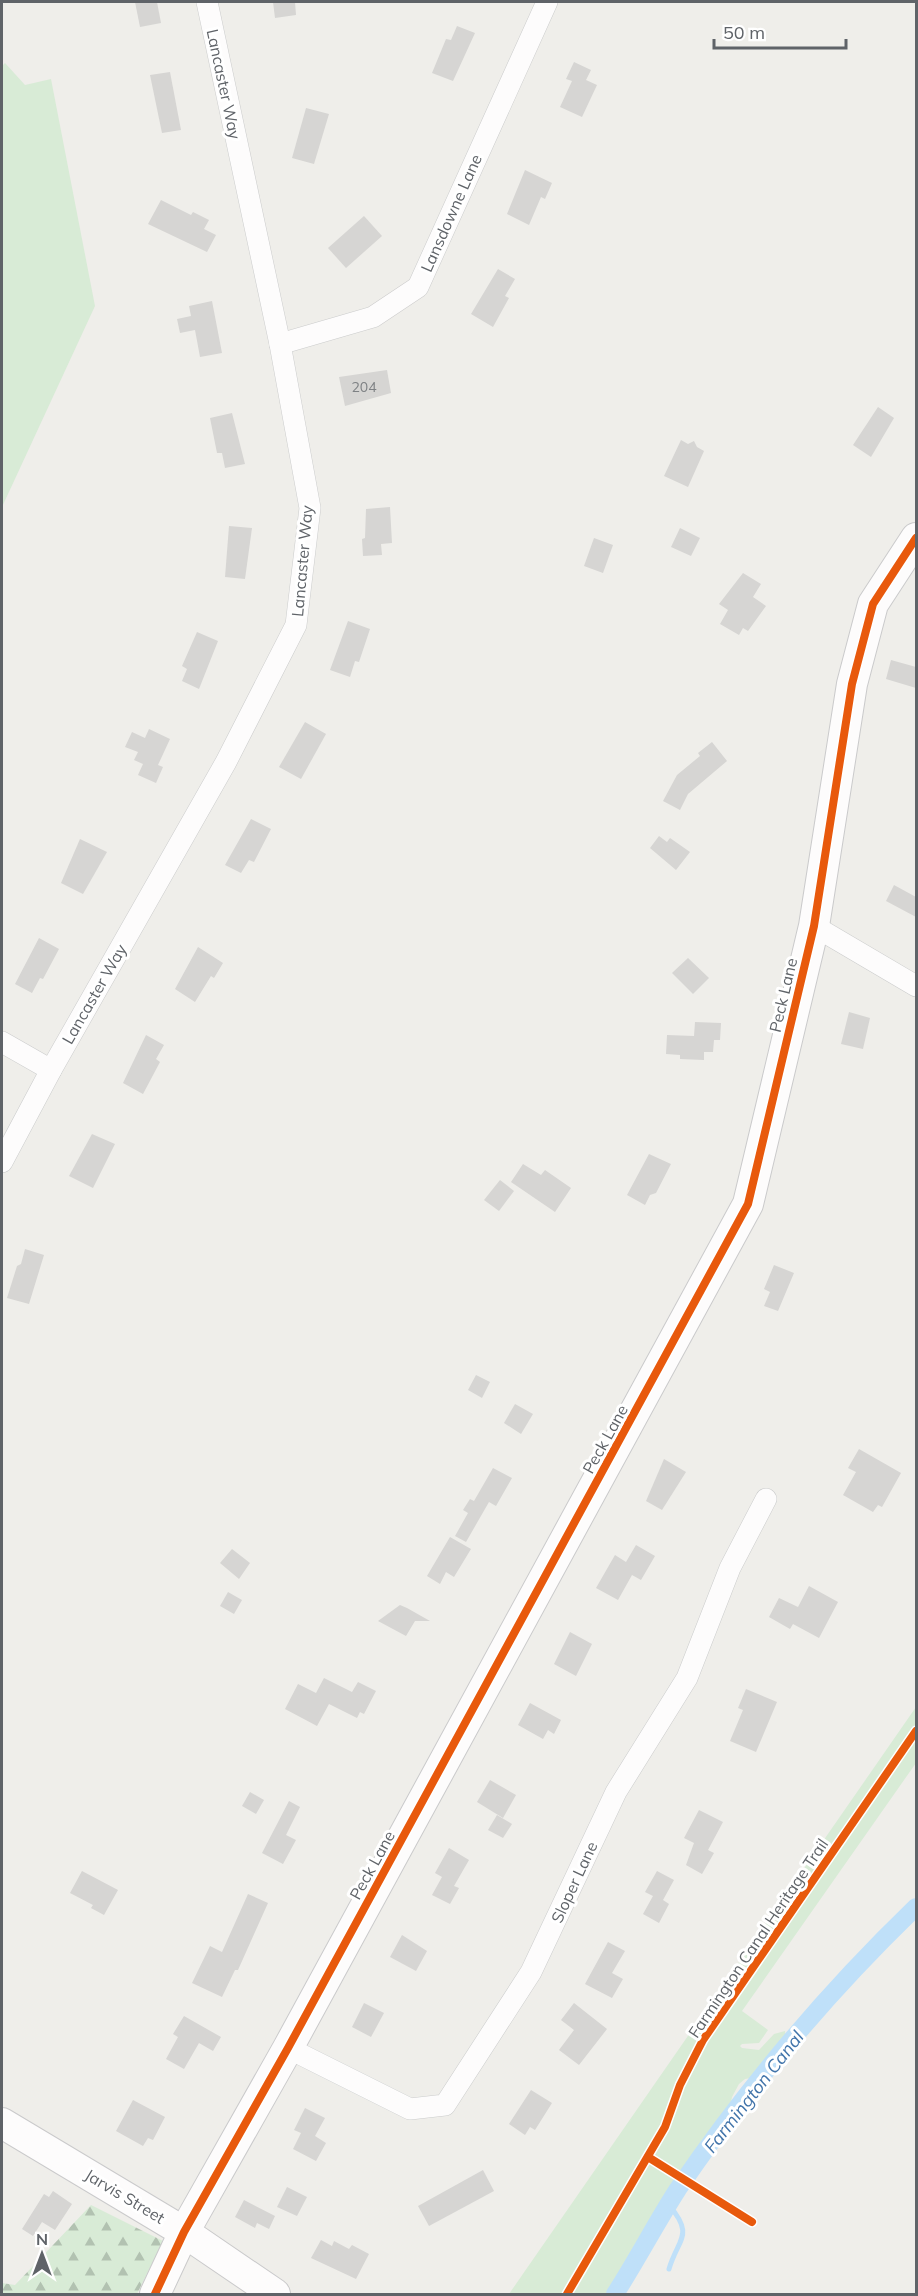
<svg xmlns="http://www.w3.org/2000/svg" width="918" height="2296" font-family="Mulish,sans-serif">
<defs>
<pattern id="forest-firs" width="22" height="20" patternUnits="userSpaceOnUse" patternTransform="scale(1.5)"><rect width="22" height="20" fill="#d8ebd6"/><path d="M5 1l3.5 6h-7zM16 11l3.5 6h-7z" fill="#b2c2b1"/></pattern>
</defs>
<rect width="100%" height="100%" fill="#efeeea"/>
<polygon fill="url(#forest-firs)" points="91,2205 163,2241 137,2294 2,2294 2,2283 15,2285"/>
<g fill="#d8ebd6">
<polygon points="5,63 25,85 51,79 95,306 2,507 2,66"/>
<path d="M916,1707v56l-174,248 26,19 -9,13 -17,1 -2,2 2,2 17,2 15,-16 11,-3c2,17 -9,19 -19,30l-2,15 -19,3 -6,5 -7,13 -4,20 -23,24 -25,32 -17,37 -20,22 -19,42 -14,20h-101z"/>
</g>
<g fill="none" stroke-linecap="round" stroke-linejoin="round">
<path stroke="#bfe0f9" stroke-width="5" d="M669,2205c26,31 9,33 0,64"/>
<path stroke="#bfe0f9" stroke-width="18" d="M615,2294c22,-34 41,-71 63,-105 69,-101 150,-197 238,-282"/>
</g>
<g fill="#d6d5d3">
<polygon points="135,2 157,2 161,23 140,27"/>
<polygon points="273,2 295,2 296,15 275,18"/>
<polygon points="457,26 475,33 453,81 432,73 446,39 451,40"/>
<polygon points="574,62 591,70 586,80 597,85 582,117 560,107 572,81 566,79"/>
<polygon points="170,72 181,130 162,133 150,75"/>
<polygon points="306,108 329,114 314,164 292,158"/>
<polygon points="525,170 552,183 545,199 541,197 529,225 507,214"/>
<polygon points="161,200 191,215 193,212 209,220 204,229 216,235 207,252 148,224"/>
<polygon points="364,216 382,236 346,268 328,248"/>
<polygon points="498,269 515,279 505,296 509,298 493,327 471,314"/>
<polygon points="212,301 222,353 200,357 195,330 180,333 177,319 191,316 189,306"/>
<polygon points="387,370 391,393 345,406 339,377"/>
<polygon points="878,407 894,418 871,457 853,445"/>
<polygon points="232,413 245,464 225,468 222,453 217,453 210,418"/>
<polygon points="681,440 688,444 694,441 697,447 704,451 688,487 664,476"/>
<polygon points="390,507 392,543 381,544 382,555 363,556 362,539 365,538 366,509"/>
<polygon points="229,526 252,528 245,579 225,577"/>
<polygon points="680,528 700,538 691,556 671,547"/>
<polygon points="594,538 613,545 603,573 584,566"/>
<polygon points="743,573 761,584 753,597 766,606 748,631 743,628 739,635 720,624 728,610 719,604"/>
<polygon points="348,621 370,629 359,662 355,661 350,677 330,670"/>
<polygon points="197,632 218,641 199,689 182,681 187,669 182,666"/>
<polygon points="891,660 916,667 916,688 886,679"/>
<polygon points="305,722 326,734 301,779 279,767"/>
<polygon points="149,729 170,739 158,765 163,767 156,783 138,775 143,764 134,760 138,752 125,747 132,732 145,738"/>
<polygon points="712,742 727,761 688,794 680,810 663,801 677,775 700,756 698,753"/>
<polygon points="251,819 271,829 254,862 249,860 241,873 225,865"/>
<polygon points="659,836 667,842 670,838 690,852 676,870 650,848"/>
<polygon points="80,839 107,852 83,894 61,883"/>
<polygon points="894,885 916,897 916,917 886,901"/>
<polygon points="39,938 59,949 43,979 40,978 32,993 15,984"/>
<polygon points="198,947 223,963 214,978 211,976 195,1002 175,989"/>
<polygon points="688,958 709,978 693,994 672,973"/>
<polygon points="849,1012 870,1018 863,1049 841,1044"/>
<polygon points="695,1022 721,1023 720,1040 714,1040 713,1052 704,1052 704,1060 680,1059 680,1055 666,1054 667,1035 694,1036"/>
<polygon points="146,1035 164,1045 156,1059 160,1062 143,1094 123,1083"/>
<polygon points="92,1134 115,1144 93,1188 69,1176"/>
<polygon points="649,1154 671,1164 656,1193 650,1195 645,1205 627,1195"/>
<polygon points="523,1164 541,1175 545,1170 571,1188 555,1212 511,1182"/>
<polygon points="500,1180 514,1191 499,1211 484,1200"/>
<polygon points="25,1249 44,1255 29,1304 7,1298 17,1266 21,1264"/>
<polygon points="774,1265 794,1273 778,1311 764,1306 770,1292 764,1289"/>
<polygon points="476,1375 490,1382 482,1398 468,1390"/>
<polygon points="515,1404 533,1414 521,1434 504,1423"/>
<polygon points="859,1449 901,1473 882,1507 878,1505 873,1512 843,1495 856,1472 848,1468"/>
<polygon points="664,1459 686,1472 662,1510 646,1501"/>
<polygon points="493,1468 512,1478 496,1506 489,1502 466,1542 455,1536 468,1513 463,1510 470,1499 474,1501"/>
<polygon points="450,1537 471,1549 454,1577 446,1572 440,1584 427,1576"/>
<polygon points="636,1545 655,1556 641,1580 632,1575 618,1600 596,1588 615,1555 626,1562"/>
<polygon points="232,1549 250,1563 239,1579 220,1563"/>
<polygon points="809,1586 838,1602 819,1638 793,1624 790,1629 769,1617 779,1598 798,1607"/>
<polygon points="228,1592 242,1600 234,1614 220,1606"/>
<polygon points="400,1605 407,1608 430,1621 415,1621 406,1636 378,1621"/>
<polygon points="570,1632 592,1644 576,1676 554,1664"/>
<polygon points="324,1678 352,1692 358,1682 376,1691 364,1714 360,1712 357,1718 329,1704 317,1726 285,1709 298,1684 316,1693"/>
<polygon points="746,1689 777,1702 756,1752 730,1741 743,1710 738,1708"/>
<polygon points="530,1703 561,1720 554,1734 548,1730 543,1739 518,1725"/>
<polygon points="490,1780 516,1795 503,1818 477,1802"/>
<polygon points="250,1792 264,1800 256,1814 242,1806"/>
<polygon points="289,1801 300,1807 286,1835 296,1840 283,1864 262,1853"/>
<polygon points="699,1810 723,1822 708,1850 714,1853 702,1874 686,1865 694,1843 684,1838"/>
<polygon points="497,1815 512,1824 503,1838 488,1830"/>
<polygon points="449,1848 469,1860 454,1886 459,1888 450,1904 432,1895 442,1877 435,1873"/>
<polygon points="82,1871 118,1890 104,1915 91,1908 93,1905 70,1893"/>
<polygon points="657,1871 674,1880 663,1900 669,1904 659,1923 643,1914 653,1896 645,1892"/>
<polygon points="248,1894 268,1903 238,1970 235,1970 222,1997 192,1983 210,1946 222,1952"/>
<polygon points="402,1935 427,1951 416,1971 390,1957"/>
<polygon points="608,1942 625,1951 612,1973 623,1979 612,1998 585,1984"/>
<polygon points="364,2003 384,2013 371,2037 352,2027"/>
<polygon points="574,2003 607,2029 579,2065 559,2050 574,2030 561,2020"/>
<polygon points="184,2016 221,2037 213,2051 199,2043 184,2069 166,2059 178,2037 173,2034"/>
<polygon points="531,2090 552,2103 535,2130 530,2127 525,2135 509,2124"/>
<polygon points="133,2100 165,2117 153,2140 148,2138 143,2146 116,2131"/>
<polygon points="305,2108 325,2118 315,2136 326,2143 316,2161 293,2149 301,2133 294,2130"/>
<polygon points="483,2170 494,2191 429,2226 418,2206"/>
<polygon points="287,2187 307,2197 297,2216 277,2207"/>
<polygon points="53,2191 72,2204 55,2230 42,2222 33,2236 22,2229 44,2194 49,2197"/>
<polygon points="244,2200 275,2216 269,2229 257,2223 255,2228 235,2217"/>
<polygon points="321,2240 332,2246 334,2241 349,2249 352,2245 369,2254 356,2279 311,2258"/>
</g>
<g fill="none" stroke-linecap="round" stroke-linejoin="round">
<defs>
<g id="street">
<polyline points="280,344 373,317 418,287 547,2"/>
<polyline points="814,926 916,986"/>
<polyline points="2,1042 51,1070"/>
<polyline points="2,1162 51,1070 226,762 296,625 310,508 280,344 207,2"/>
<polyline points="288,2048 410,2109 445,2105 531,1972 616,1792 687,1678 730,1568 766,1499"/>
</g>
<g id="secondary">
<polyline points="2,2123 184,2232 275,2294"/>
<polyline points="155,2294 184,2232 288,2048 748,1204 814,926 852,684 873,604 916,538"/>
</g>
</defs>
<use href="#street" stroke="#cbcccc" stroke-width="22"/>
<use href="#secondary" stroke="#cacacb" stroke-width="32"/>
<use href="#street" stroke="#fdfcfc" stroke-width="21"/>
<use href="#secondary" stroke="#fdfcfc" stroke-width="30"/>
<defs>
<g id="cycleway">
<polyline points="648,2157 752,2222"/>
<polyline points="155,2294 184,2232 288,2048 748,1204 814,926 852,684 873,604 916,538"/>
<polyline points="567,2294 665,2127 680,2085 703,2040 916,1731"/>
</g>
</defs>
<use href="#cycleway" stroke="#fff" stroke-width="11"/>
<use href="#cycleway" stroke="#e8590c" stroke-width="8"/>
</g>
<g text-anchor="middle" stroke-width="6" stroke-linejoin="round" paint-order="stroke">
<g font-size="14" fill="#7e8184">
<text x="364" y="392">204</text>
</g>
<g font-size="16" fill="#5f6368" stroke="#fff">
<text transform="translate(224 84) rotate(78)" y="6">Lancaster Way</text>
<text transform="translate(451 213) rotate(-66)" y="6">Lansdowne Lane</text>
<text transform="translate(302 561) rotate(-85)" y="6">Lancaster Way</text>
<text transform="translate(94 994) rotate(-60)" y="6">Lancaster Way</text>
<text transform="translate(783 995) rotate(-77)" y="6">Peck Lane</text>
<text transform="translate(605 1439) rotate(-61)" y="6">Peck Lane</text>
<text transform="translate(372 1865) rotate(-61)" y="6">Peck Lane</text>
<text transform="translate(574 1882) rotate(-65)" y="6">Sloper Lane</text>
<text transform="translate(758 1938) rotate(-56)" y="6">Farmington Canal Heritage Trail</text>
<text transform="translate(125 2196) rotate(31)" y="6">Jarvis Street</text>
</g>
<g font-size="18" font-style="italic" fill="#4174aa" stroke="#fff">
<text transform="translate(754 2092) rotate(-52)" y="6">Farmington Canal</text>
</g>
</g>
<rect width="918" height="2296" fill="none" stroke="#5f6368" stroke-width="6"/>
<g transform="translate(42 2254)" stroke="#ffffff" stroke-width="4.5" paint-order="stroke">
<path d="M0-4.5L10 22L0 15L-10 22Z" fill="#5f6368"/>
<text y="-9" font-size="16" font-weight="bold" text-anchor="middle" fill="#5f6368">N</text>
</g>
<path d="M714 39v9h132v-9" fill="none" stroke="#5f6368" stroke-width="3"/>
<text x="723" y="39" font-size="18" fill="#5f6368" stroke="#ffffff" stroke-width="4.5" paint-order="stroke">50 m</text>
</svg>
